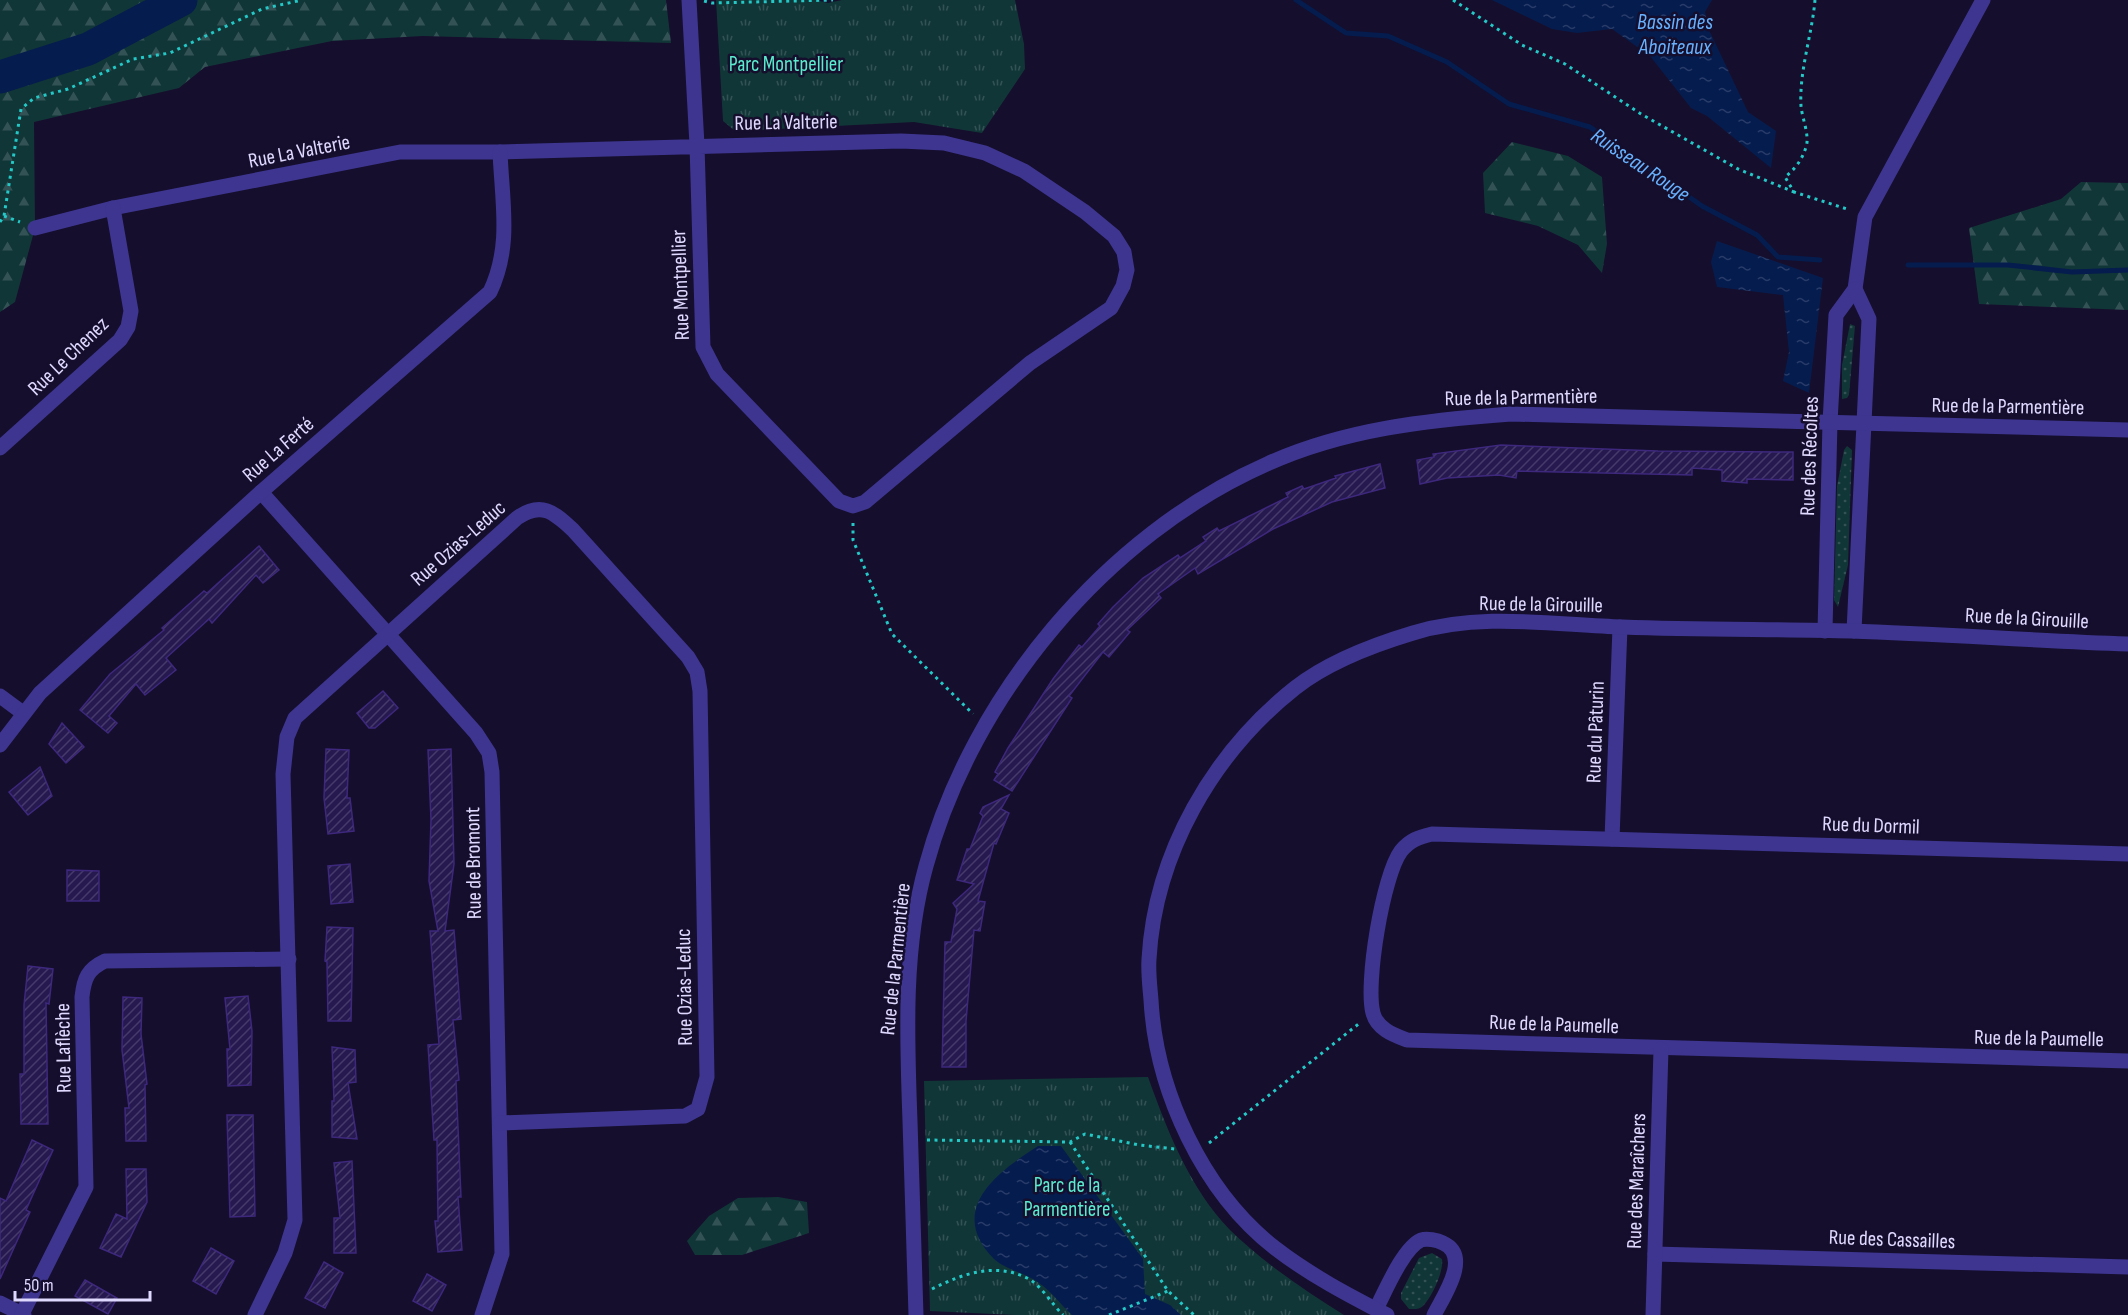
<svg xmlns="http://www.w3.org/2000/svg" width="2128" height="1315" font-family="'Sofia Sans Condensed',sans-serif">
<defs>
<pattern id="grass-dots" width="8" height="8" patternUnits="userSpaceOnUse" patternTransform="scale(1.5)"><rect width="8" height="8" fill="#113637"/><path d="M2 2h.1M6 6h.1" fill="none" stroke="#335255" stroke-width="1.8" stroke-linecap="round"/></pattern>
<pattern id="forest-firs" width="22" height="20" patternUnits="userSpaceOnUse" patternTransform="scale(1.5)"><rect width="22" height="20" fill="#113637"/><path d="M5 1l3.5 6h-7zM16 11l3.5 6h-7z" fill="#335255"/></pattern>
<pattern id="park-tufts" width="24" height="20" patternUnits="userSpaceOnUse" patternTransform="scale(1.5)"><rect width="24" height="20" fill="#113637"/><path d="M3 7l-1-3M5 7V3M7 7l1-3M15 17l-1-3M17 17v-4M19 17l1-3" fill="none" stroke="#335255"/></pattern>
<pattern id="water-ripples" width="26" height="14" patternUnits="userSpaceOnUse" patternTransform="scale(1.5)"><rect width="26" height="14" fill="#051c4e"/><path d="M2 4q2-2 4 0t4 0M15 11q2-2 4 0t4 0" fill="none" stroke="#293c69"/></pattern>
<pattern id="building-hatch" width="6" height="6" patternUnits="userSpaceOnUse" patternTransform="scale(1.5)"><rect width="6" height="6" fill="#26194f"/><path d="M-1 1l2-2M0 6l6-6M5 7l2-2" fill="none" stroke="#453a69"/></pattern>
</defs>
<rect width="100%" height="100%" fill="#150e2c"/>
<g fill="url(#grass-dots)">
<polygon points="1850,324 1855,326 1849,395 1847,398 1842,399 1842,365"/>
<polygon points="1847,446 1852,450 1848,565 1838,607 1834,600 1837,486 1844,450"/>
<path d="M1432,1253l10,6c2,12 -10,38 -19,47 -4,4 -9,3 -14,3l-8,-10v-6l18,-35z"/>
</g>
<g fill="url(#forest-firs)">
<polygon points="0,0 666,0 671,43 423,36 332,41 205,67 179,88 34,122 35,228 15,302 0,312"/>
<polygon points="1512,142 1568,156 1602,177 1607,244 1602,273 1578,245 1538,226 1485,213 1483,173"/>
<polygon points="2081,182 2128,183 2128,310 1979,304 1969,228 2061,199"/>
<polygon points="778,1197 807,1202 809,1233 742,1255 695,1255 687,1241 709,1216 738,1198"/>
</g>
<g fill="url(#park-tufts)">
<polygon points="716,0 816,0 828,3 842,0 1015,0 1024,44 1025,69 982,133 914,122 735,131 723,121"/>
<path d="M1148,1077c19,53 42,112 82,153 34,33 74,60 114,85h-329l-85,-4 -6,-230z"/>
</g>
<g fill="url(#water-ripples)">
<polygon points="1492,0 1712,0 1705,12 1709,30 1748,112 1776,131 1771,168 1707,116 1691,108 1650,56 1612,29 1577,33 1552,29"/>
<polygon points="1717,241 1823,278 1809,393 1783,381 1789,352 1783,295 1717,287 1711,262"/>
<path d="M1038,1146h23l82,113 2,35 25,11 11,10h-109c-11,-10 -21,-24 -33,-32 -13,-10 -33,-13 -45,-24 -48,-49 3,-87 44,-113z"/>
</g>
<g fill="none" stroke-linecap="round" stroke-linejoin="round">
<g stroke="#051c4e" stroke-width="5">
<polyline points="1296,0 1346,33 1388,36 1447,62 1509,104 1590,127 1702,206 1757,235 1778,257 1820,260"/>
<polyline points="1908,265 2008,265 2072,272 2128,270"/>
</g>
<polyline stroke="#051c4e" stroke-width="33" points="0,77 88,49 181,0"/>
</g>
<g fill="url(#building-hatch)" stroke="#3d287d" stroke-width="1.5">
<polygon points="1501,445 1658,451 1793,452 1793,480 1747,479 1747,483 1722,481 1722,470 1692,468 1692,475 1517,471 1516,478 1499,475 1447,478 1420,484 1417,460 1434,457 1433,454"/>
<polygon points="1380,464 1385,488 1332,502 1273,529 1198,574 1195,568 1158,594 1161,598 1127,630 1130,632 1109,657 1103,652 1069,696 1072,698 1012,791 994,780 998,774 995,772 1008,748 1053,679 1079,645 1082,647 1100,626 1098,624 1113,607 1143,578 1178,555 1180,558 1206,541 1203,537 1217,528 1219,531 1288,497 1286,493 1302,486 1304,489 1336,478 1335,476"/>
<polygon points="259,546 279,570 263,583 256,575 212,623 209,619 166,658 176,670 145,695 136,684 109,716 117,723 108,733 80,710 110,674 164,630 162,628 204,591 207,593"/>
<polygon points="383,691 398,708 375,728 369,728 357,713"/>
<polygon points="62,723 84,747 66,763 49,744"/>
<polygon points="326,749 349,750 347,798 350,798 354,831 328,834 324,798"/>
<polygon points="451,749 454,864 445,931 454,930 461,1019 453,1020 459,1080 456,1081 461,1197 458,1197 462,1250 438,1252 435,1221 438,1221 437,1140 434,1140 428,1045 439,1044 430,931 438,931 429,881 431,820 428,750"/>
<polygon points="40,767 52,796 28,815 9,792"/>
<polygon points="1009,795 1001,809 1009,813 996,844 994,843 978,901 985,902 980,931 974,930 966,1021 966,1067 942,1067 945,942 951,942 957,909 953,903 974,884 957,880 967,849 970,849 983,816 980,813 983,807"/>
<polygon points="350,864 353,902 331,904 328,866"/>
<polygon points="67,870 99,871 99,901 67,901"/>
<polygon points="327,927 353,928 351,1021 328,1021 327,962 325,961"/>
<polygon points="28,966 53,969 49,1004 46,1003 48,1124 21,1124 20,1074 24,1074 24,1005"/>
<polygon points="248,996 252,1031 251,1085 228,1086 227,1049 230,1049 225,998"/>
<polygon points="123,997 142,998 141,1034 147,1084 145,1085 146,1141 126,1141 125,1108 129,1108 122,1050"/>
<polygon points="332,1047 355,1050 356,1082 348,1083 357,1139 332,1137 332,1101 334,1101"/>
<polygon points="227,1115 253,1115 255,1216 230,1217"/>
<polygon points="32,1140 53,1150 26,1210 30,1212 0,1279 0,1198 6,1201"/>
<polygon points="352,1161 356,1253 334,1253 334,1218 340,1218 334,1163"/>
<polygon points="126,1169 146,1169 147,1202 121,1257 100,1248 116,1214 127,1219"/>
<polygon points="211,1248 234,1261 216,1294 193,1281"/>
<polygon points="324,1262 343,1273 325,1308 305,1298"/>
<polygon points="427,1274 446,1285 432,1311 413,1301"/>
<polygon points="85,1280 117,1298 108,1314 75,1296"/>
</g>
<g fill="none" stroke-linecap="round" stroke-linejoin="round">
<g stroke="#24c8c7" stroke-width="3" stroke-dasharray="3 4.5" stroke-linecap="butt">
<polyline points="1453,0 1522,45 1565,64 1641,114 1738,169 1794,192"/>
<path d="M1815,0c-3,35 -16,71 -14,106 1,12 9,30 5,41 -4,13 -11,22 -21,30l9,15 56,18"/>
<polyline points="704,1 712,3 833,0"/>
<polyline points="4,216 20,222"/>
<polyline points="0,222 4,216 21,109 34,98 68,89 133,59 170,53 262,9 302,0"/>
<polyline points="853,523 853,540 892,634 973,714"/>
<polyline points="927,1140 1070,1142 1085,1134 1139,1145 1175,1149"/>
<polyline points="1070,1142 1168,1291 1194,1315"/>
<polyline points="1209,1143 1361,1022"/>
<path d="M932,1289c30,-15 62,-27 95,-11 13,6 25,26 36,37"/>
<polyline points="1109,1315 1168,1291"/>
</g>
<g stroke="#3d358f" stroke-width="15">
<polyline points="35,228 113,208 400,152 500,152 901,141 944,143 985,153 1024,171 1085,212 1114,236 1124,252 1127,270 1123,286 1111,308 1030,363 865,502 853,506 839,501 717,374 703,347 697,145 689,0"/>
<polyline points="0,448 120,340 128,327 131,311 113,208"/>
<polyline points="261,492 476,733 489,753 492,772 502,1254 482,1315"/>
<polyline points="1825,631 1830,422 1836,315 1855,289 1865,217 1983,0"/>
<polyline points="1854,631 1869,319 1855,289"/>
<polyline points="0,696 23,713"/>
<path d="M0,745l40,-52 221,-201 229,-200c22,-46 12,-90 10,-140"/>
<polyline points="1612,839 1620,627"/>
<path d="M2128,854l-696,-20c-13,3 -22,6 -31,17 -18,24 -36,133 -28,162 4,16 21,22 34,27l721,21"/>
<polyline points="1655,1254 2128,1267"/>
<polyline points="0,1303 24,1315"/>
<path d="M1376,1309c9,-17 27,-61 45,-69 6,-2 16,0 22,3 29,13 0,54 -9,72"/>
<path d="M22,1314l64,-127 -4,-190c2,-19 6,-28 23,-36l184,-2"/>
<path d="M255,1315l30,-62 10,-33 -12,-446 4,-37 8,-19 222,-200c24,-17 37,-6 56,12l115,127 9,15 3,19 7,386 -9,32 -13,7 -185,7"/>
<path d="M916,1315c-2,-65 -4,-129 -6,-194 -3,-83 -7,-173 16,-255 46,-170 180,-331 341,-402 77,-35 161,-44 244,-50l617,16"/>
<path d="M1387,1315c-39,-20 -77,-40 -112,-67 -72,-56 -119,-157 -124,-248 -1,-13 -3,-27 -2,-41 6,-106 64,-206 146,-271 33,-26 78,-43 118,-55 68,-21 141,-8 210,-6 76,3 152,2 228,4 93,3 185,10 277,13"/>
<polyline points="1653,1315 1661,1049"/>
</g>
</g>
<g text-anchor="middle" stroke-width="5" stroke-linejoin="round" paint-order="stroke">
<g font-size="21" fill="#59ecce" stroke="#150e2c">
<text x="786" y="71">Parc Montpellier</text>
<text x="1067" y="1192">Parc de la<tspan x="1067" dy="24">Parmentière</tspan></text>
</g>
<g font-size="21" fill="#e0d9ff" stroke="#150e2c">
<text transform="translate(786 122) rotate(-1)" y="7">Rue La Valterie</text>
<text transform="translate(299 151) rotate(-11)" y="7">Rue La Valterie</text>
<text transform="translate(680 285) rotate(-92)" y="7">Rue Montpellier</text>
<text transform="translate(68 356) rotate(-44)" y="7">Rue Le Chenez</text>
<text transform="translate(1521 397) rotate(-1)" y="7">Rue de la Parmentière</text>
<text transform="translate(2008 406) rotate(1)" y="7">Rue de la Parmentière</text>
<text transform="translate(278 449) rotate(-41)" y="7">Rue La Ferté</text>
<text transform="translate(1809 456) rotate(-88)" y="7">Rue des Récoltes</text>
<text transform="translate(458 543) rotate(-41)" y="7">Rue Ozias-Leduc</text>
<text transform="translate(1541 604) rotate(1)" y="7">Rue de la Girouille</text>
<text transform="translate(2027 618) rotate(3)" y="7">Rue de la Girouille</text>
<text transform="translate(1595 732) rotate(-88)" y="7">Rue du Pâturin</text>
<text transform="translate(1871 825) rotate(2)" y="7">Rue du Dormil</text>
<text transform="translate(473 863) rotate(-91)" y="7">Rue de Bromont</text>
<text transform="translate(895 959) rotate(-84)" y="7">Rue de la Parmentière</text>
<text transform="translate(684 987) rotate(-91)" y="7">Rue Ozias-Leduc</text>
<text transform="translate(1554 1024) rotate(2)" y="7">Rue de la Paumelle</text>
<text transform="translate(2039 1038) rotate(1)" y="7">Rue de la Paumelle</text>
<text transform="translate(63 1048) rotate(-91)" y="7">Rue Laflèche</text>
<text transform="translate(1636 1181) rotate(-88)" y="7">Rue des Maraîchers</text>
<text transform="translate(1892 1239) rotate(2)" y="7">Rue des Cassailles</text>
</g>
<g font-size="22" font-style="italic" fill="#67b1ff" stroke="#150e2c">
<text x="1675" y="29">Bassin des<tspan x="1675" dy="25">Aboiteaux</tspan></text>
<text transform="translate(1641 164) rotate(34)" y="8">Ruisseau Rouge</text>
</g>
</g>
<path d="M15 1291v9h135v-9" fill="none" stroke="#e0d9ff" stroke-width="3"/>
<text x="24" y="1291" font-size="18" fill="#e0d9ff" stroke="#150e2c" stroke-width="4.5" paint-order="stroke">50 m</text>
</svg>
